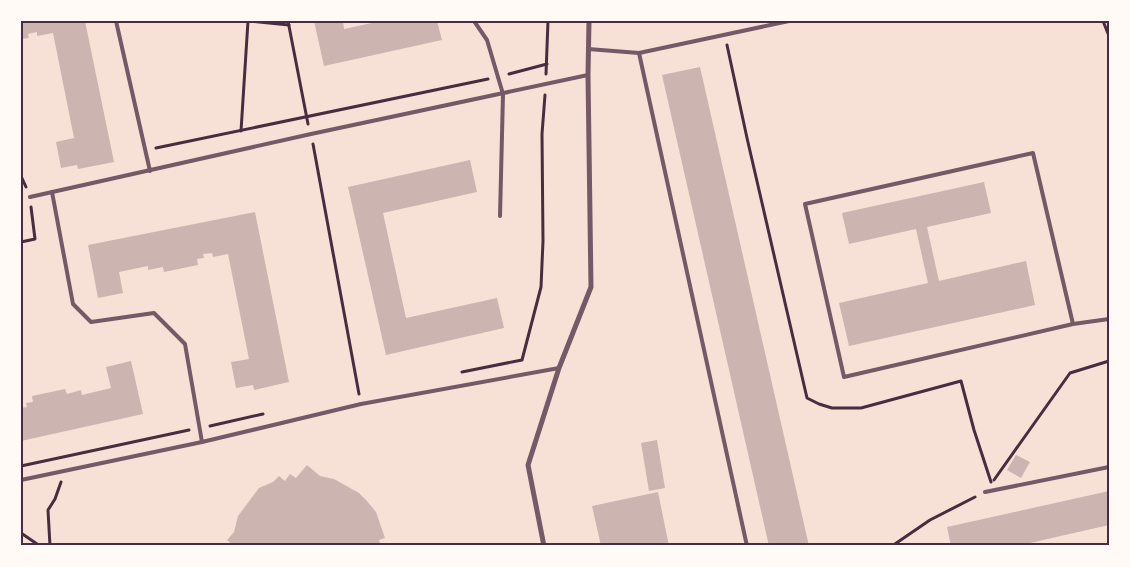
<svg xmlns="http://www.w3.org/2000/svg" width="1130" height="567" font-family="'Open Sans',sans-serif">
<rect width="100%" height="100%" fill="#f7e1d7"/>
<g fill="#ccb4b1">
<polygon points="21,21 85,21 114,162 78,169 77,165 61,168 56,142 74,138 53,33 37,36 37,32 28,34 29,38 21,39"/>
<polygon points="314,21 343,21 344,29 381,21 437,21 442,40 324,66"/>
<polygon points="700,67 809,546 769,546 662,75"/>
<polygon points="470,160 477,192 383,213 406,318 497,298 504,328 386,355 348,187"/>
<polygon points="984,182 991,213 927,227 939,281 1026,261 1035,305 849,346 839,303 928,283 916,229 849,244 842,213"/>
<polygon points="255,212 289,382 254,390 253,385 236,388 231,362 249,359 228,254 213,257 212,253 203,254 204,258 197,259 198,265 164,272 163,267 148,270 148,266 119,272 123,293 98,298 88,245"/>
<polygon points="131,361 143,414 21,441 21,408 27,407 26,403 33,402 32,396 65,389 67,394 81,390 82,395 111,388 106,367"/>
<polygon points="657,440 665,488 649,491 641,443"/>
<polygon points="1016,455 1030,462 1021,478 1007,470"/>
<polygon points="307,465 320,476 334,479 359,493 366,500 376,512 385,538 379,540 381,546 234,546 227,540 234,532 238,516 259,488 273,482 279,476 285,481 290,474 296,478"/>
<polygon points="1109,491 1109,525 1017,546 951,546 947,527"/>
<polygon points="658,492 669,546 601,546 592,506"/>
</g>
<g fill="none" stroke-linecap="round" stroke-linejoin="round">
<g stroke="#4a2c40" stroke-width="3">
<polyline points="249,21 289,25"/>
<polyline points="288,21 308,124"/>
<polyline points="1103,21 1109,36"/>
<polyline points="727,45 747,138 807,398 819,404 832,408 861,408 961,381 974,430 991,482"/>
<polyline points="509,74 547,64"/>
<polyline points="546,74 548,21"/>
<polyline points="241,131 248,21"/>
<polyline points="313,144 359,394"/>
<polyline points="156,148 488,79"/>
<polyline points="21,176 26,187"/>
<polyline points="21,242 35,239 31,207"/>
<polyline points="462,372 522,360 541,287 543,241 542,134 545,95"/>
<polyline points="210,426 263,414"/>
<polyline points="21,466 189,430"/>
<polyline points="994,480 1070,373 1109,361"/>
<polyline points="21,533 40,546"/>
<polyline points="50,546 48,510 55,499 61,482"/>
<polyline points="892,546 930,520 975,497"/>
</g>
<g stroke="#755966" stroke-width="4">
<polyline points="116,21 150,171"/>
<polyline points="474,21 487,40 503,94 500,216"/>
<polyline points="588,49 639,53 789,21"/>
<polyline points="639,53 747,546"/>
<polyline points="52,192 73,304 91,322 154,313 185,344 202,442"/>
<polyline points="30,197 311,134 588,75"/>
<polyline points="1073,324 1033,153 805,204 844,377 1073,324 1109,319"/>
<polyline points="21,480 202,442 361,404 559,368"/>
<polyline points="985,492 1109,467"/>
</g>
<polyline stroke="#755966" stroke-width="5" points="544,546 528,465 559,368 591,287 588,75 589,21"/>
</g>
<rect width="1130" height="567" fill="none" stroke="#fffaf5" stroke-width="45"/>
<rect x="22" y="22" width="1086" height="522" fill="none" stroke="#4a2c40" stroke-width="2"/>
</svg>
